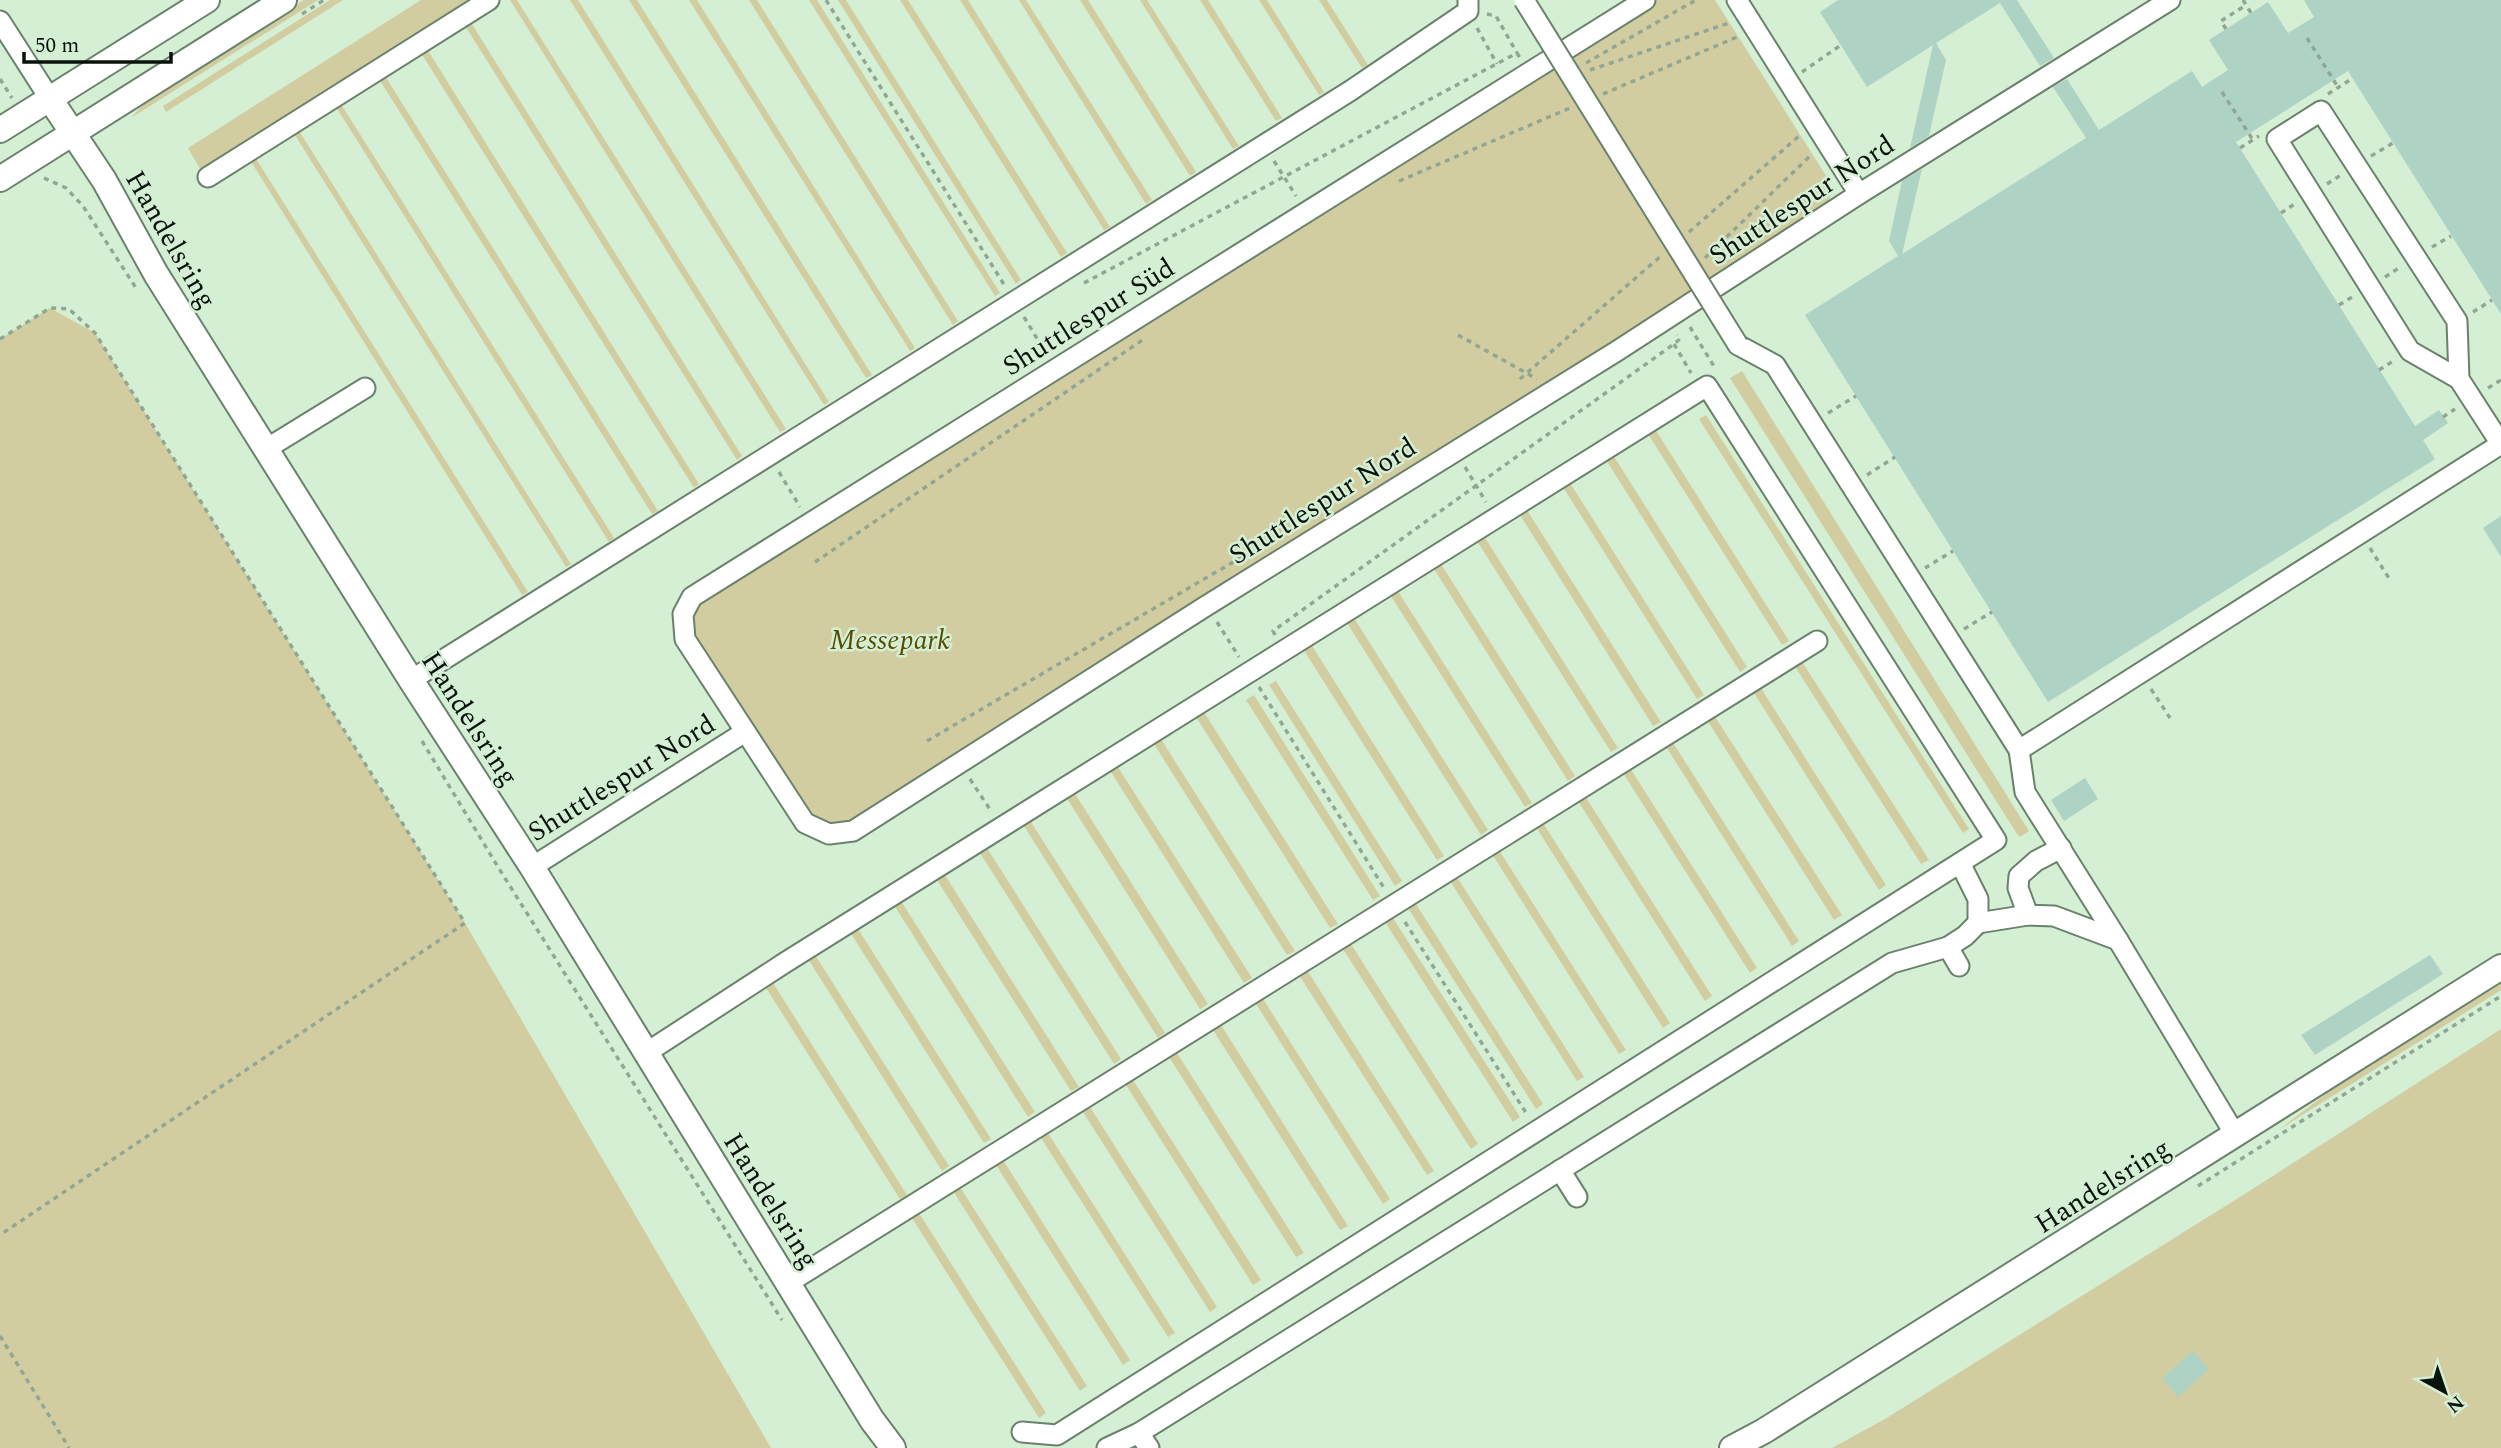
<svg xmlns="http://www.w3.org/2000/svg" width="2501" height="1448" font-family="Spectral,serif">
<rect width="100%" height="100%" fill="#d5efd5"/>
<g fill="#d2cda1">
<polygon points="304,0 318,0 131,118 147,100 174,82"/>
<polygon points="330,0 343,0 166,112 163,106"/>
<polygon points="421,0 470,0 200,169 188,148"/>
<polygon points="510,0 517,0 786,429 780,432"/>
<polygon points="570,0 578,0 829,402 824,405"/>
<polygon points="629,0 637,0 872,375 866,378"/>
<polygon points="689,0 697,0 915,348 910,351"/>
<polygon points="749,0 757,0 958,321 953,325"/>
<polygon points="809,0 817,0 1000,293 995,296"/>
<polygon points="838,0 846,0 1021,280 1016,284"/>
<polygon points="900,0 908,0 1067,253 1061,257"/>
<polygon points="960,0 968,0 1110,227 1104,230"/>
<polygon points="1019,0 1026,0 1152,200 1146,204"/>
<polygon points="1080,0 1088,0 1196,172 1190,176"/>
<polygon points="1140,0 1147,0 1239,146 1233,149"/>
<polygon points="1200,0 1208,0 1282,118 1276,121"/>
<polygon points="1259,0 1267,0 1324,92 1319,95"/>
<polygon points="1319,0 1327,0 1368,65 1362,68"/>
<path d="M1658,0h57l115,182c3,13 0,19 -10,28l-968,609c-19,9 -29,6 -45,-7l-110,-175c-7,-17 -4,-28 9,-40z"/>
<polygon points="470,21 742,456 737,460 464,24"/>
<polygon points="427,49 699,484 694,488 421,53"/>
<polygon points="385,76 658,511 652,514 379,79"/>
<polygon points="341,104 614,538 609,542 336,107"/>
<polygon points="298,129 571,564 566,567 293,132"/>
<polygon points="255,157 528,592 522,595 250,160"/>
<polygon points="50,308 95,333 465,923 771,1448 0,1448 0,339"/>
<polygon points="1742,371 2029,831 2020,837 2017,834 1730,378"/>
<polygon points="1706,415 1969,829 1963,833 1699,419"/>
<polygon points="1655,429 1789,641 1782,645 1648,434"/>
<polygon points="1613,455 1747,667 1740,672 1606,460"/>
<polygon points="1570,483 1704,695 1697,699 1563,487"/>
<polygon points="1527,510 1661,722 1653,726 1520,515"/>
<polygon points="1484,536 1618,748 1611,752 1477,541"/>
<polygon points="1441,564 1575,776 1568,781 1434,569"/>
<polygon points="1398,591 1532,803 1525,807 1391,596"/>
<polygon points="1354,618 1488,830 1481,835 1347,623"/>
<polygon points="1311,644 1444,856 1437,860 1303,649"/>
<polygon points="1801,660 1929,860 1921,864 1794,665"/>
<polygon points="1276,681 1289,702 1402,881 1395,886 1269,685"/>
<polygon points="1759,685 1886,885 1879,890 1752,690"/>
<polygon points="1254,695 1380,896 1373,900 1246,700"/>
<polygon points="1204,712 1338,924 1330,928 1196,717"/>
<polygon points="1714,715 1842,915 1834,920 1707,720"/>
<polygon points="1161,739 1295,951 1287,955 1154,744"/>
<polygon points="1672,741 1799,941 1792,946 1665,745"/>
<polygon points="1118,767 1252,978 1244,983 1111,772"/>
<polygon points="1630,768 1757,968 1750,973 1623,773"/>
<polygon points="1074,792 1208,1004 1200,1009 1066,797"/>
<polygon points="1585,796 1712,996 1705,1001 1578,801"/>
<polygon points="1031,822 1165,1033 1158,1038 1024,826"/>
<polygon points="1543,823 1670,1023 1663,1028 1536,827"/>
<polygon points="987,848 1121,1059 1114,1064 980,853"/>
<polygon points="1499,850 1626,1050 1619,1054 1492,854"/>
<polygon points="945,875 1079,1087 1071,1091 937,880"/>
<polygon points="1457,877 1584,1077 1577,1081 1450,881"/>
<polygon points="901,901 1035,1112 1028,1117 894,905"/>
<polygon points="1416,904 1543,1104 1536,1109 1408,908"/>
<polygon points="1393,918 1520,1117 1513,1122 1385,922"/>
<polygon points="857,927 991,1139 984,1143 850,932"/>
<polygon points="1351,944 1478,1144 1471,1149 1343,949"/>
<polygon points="815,955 949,1166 942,1171 808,959"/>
<polygon points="1307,970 1434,1171 1427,1175 1299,975"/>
<polygon points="2501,979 2501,990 2277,1131 2356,1071"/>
<polygon points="773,983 907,1195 900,1199 766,988"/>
<polygon points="1263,999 1390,1199 1383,1204 1256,1004"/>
<polygon points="1221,1025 1348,1226 1340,1230 1213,1030"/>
<polygon points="2501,1029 2501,1448 1832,1448 1885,1419 2251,1190"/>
<polygon points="1177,1053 1304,1253 1296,1257 1169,1057"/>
<polygon points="1133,1080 1261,1280 1253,1285 1126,1085"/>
<polygon points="1090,1107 1217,1307 1210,1312 1083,1112"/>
<polygon points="1048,1133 1175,1333 1168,1337 1041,1138"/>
<polygon points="1003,1160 1130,1360 1123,1365 996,1165"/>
<polygon points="960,1187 1087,1386 1080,1391 953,1191"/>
<polygon points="919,1213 1046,1413 1039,1418 912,1218"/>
</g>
<g fill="#aed2c3">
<polygon points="1838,0 2017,0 2054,58 2040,66 2000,3 1936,43 1946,60 1929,136 1910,148 1933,45 1867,87 1820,12"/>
<polygon points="2304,0 2501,0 2501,314 2348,71 2236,142 2415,426 2439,410 2448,423 2423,440 2435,459 2048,702 1805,315 1898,256 1889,241 1902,181 1922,169 1902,254 2086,138 2053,87 2067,79 2099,130 2192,71 2202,87 2228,70 2209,40 2268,2 2288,33 2314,17"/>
<polygon points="2501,516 2501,557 2483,528"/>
<polygon points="2085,778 2098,799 2064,821 2051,800"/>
<polygon points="2430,955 2443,974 2315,1055 2301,1035"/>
<polygon points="2193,1351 2209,1369 2178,1397 2162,1378"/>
</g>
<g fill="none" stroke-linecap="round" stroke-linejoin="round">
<defs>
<g id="minor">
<polyline points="1645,0 692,597 683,614 685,639 805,823 829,834 853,831 1206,606 1617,351 1859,194 2170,0"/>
<polyline points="1737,0 1859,194"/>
<polyline points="0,21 50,99"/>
<polyline points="208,177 489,0"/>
<polyline points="1738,345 1775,365 2019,750 2025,792 2118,940 2236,1136"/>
<polyline points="2459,379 2457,321 2321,111 2277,139 2410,351 2459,379 2501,444"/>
<polyline points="266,449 365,388"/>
<polyline points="411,680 1350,91 1468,11 1468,0"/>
<polyline points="2019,750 2501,444"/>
<polyline points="2061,848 2036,861 2019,876 2018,888 2028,915 2054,916 2118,940"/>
<polyline points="1960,863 1978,899 1978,923"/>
<polyline points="532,867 745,732"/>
<polyline points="1948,947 1959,966"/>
<polyline points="646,1053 786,962 1707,386 1996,840 1057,1435 1022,1432"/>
<polyline points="1560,1170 1577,1197"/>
<polyline points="788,1283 1817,641"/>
<polyline points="1139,1433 1149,1448"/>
<polyline points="1107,1448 1139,1433 1892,963 1948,947 1965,936 1978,923 2028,915"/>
</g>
<g id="major">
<polyline points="50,99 104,180 156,274 411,680 532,867 872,1420 893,1448"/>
<polyline points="0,130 207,0"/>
<polyline points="0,179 284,0"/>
<polyline points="1732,1448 1764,1431 2501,967"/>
</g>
</defs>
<use href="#minor" stroke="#6a826b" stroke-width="23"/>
<use href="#major" stroke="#6a826b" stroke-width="28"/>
<g stroke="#92a793" stroke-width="3.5" stroke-dasharray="5 5" stroke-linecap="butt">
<polyline points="826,0 1005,286"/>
<polyline points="2243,0 2251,13"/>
<polyline points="302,14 324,0"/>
<polyline points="1487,14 1496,16 1517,53"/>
<polyline points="1477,28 1497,64"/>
<polyline points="2226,29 2221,21 2246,5"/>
<polyline points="2307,38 2338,87"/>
<polyline points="1586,63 1696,0"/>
<polyline points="1590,70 1729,23"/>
<polyline points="1802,72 1841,45"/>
<polyline points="0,79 12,98"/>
<polyline points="2222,92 2253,140"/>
<polyline points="1603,94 1737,37"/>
<polyline points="2328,94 2353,78"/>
<polyline points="2240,148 2259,136"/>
<polyline points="2371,156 2393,143"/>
<polyline points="1274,161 1296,196"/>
<polyline points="44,178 66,188 83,206 136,288"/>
<polyline points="1399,181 1570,108"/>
<polyline points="2327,184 2341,175"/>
<polyline points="2281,213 2296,203"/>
<polyline points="1689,232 1799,136"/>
<polyline points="2432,247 2451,236"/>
<polyline points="1705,258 1812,154"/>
<polyline points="2385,277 2399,268"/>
<polyline points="1084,283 1517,53 1520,58"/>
<polyline points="2339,305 2354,296"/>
<polyline points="2473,312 2492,300"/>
<polyline points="1024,317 1047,355"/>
<polyline points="1690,327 1715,368"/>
<polyline points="1458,335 1537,379"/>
<polyline points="0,339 50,308 69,309 95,333 465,923 0,1235"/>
<polyline points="1674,344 1691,373"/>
<polyline points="2379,370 2395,360"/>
<polyline points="1520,379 1662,255"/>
<polyline points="2488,388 2501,380"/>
<polyline points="1828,413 1856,396"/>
<polyline points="2443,417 2455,409"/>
<polyline points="1465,467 1486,502"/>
<polyline points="779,472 800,507"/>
<polyline points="1867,475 1895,457"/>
<polyline points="2370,548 2390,580"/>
<polyline points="815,562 1144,339"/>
<polyline points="1925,568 1953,551"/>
<polyline points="1217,622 1239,657"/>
<polyline points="1964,629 1992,612"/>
<polyline points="1275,635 1273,631 1674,344 1680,339 1677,335"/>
<polyline points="1259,687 1384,888"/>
<polyline points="2151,689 2170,718"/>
<polyline points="422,741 498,867 782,1320"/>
<polyline points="927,741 1300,523"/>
<polyline points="970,779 991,811"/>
<polyline points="1405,922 1528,1116"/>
<polyline points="2198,1186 2501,996"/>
<polyline points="0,1336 69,1448"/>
</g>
<use href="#minor" stroke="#fff" stroke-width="19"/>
<use href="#major" stroke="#fff" stroke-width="24"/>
<defs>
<polyline id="minor-bridge" points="1524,0 1738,345"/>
</defs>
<use href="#minor-bridge" stroke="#6a826b" stroke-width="23" stroke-linecap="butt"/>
<use href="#minor-bridge" stroke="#fff" stroke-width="19"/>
</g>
<g text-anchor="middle" stroke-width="5" stroke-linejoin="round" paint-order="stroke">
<g font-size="28" fill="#0a130b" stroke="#d5efd5">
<text transform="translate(1801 199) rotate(-33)" y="10">Shuttlespur Nord</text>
<text transform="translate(172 239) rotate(60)" y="10">Handelsring</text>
<text transform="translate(1088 316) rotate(-32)" y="10">Shuttlespur Süd</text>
<text transform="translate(1322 500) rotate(-32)" y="10">Shuttlespur Nord</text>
<text transform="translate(471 718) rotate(57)" y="10">Handelsring</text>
<text transform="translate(621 777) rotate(-32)" y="10">Shuttlespur Nord</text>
<text transform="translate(2102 1185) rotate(-32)" y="10">Handelsring</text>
<text transform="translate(772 1200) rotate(58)" y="10">Handelsring</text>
</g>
<g font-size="28" font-style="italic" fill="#564d00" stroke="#d5efd5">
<text x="890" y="649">Messepark</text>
</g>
</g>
<g transform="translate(2445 1392) rotate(140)" stroke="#d5efd5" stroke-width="5" paint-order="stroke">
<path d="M0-5L12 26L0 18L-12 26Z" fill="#0a130b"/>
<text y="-10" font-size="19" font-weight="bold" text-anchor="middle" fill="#0a130b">N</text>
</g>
<path d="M24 52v10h147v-10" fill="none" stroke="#0a130b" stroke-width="3.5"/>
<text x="35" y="52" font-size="21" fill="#0a130b" stroke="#d5efd5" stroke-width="5" paint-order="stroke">50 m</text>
</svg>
